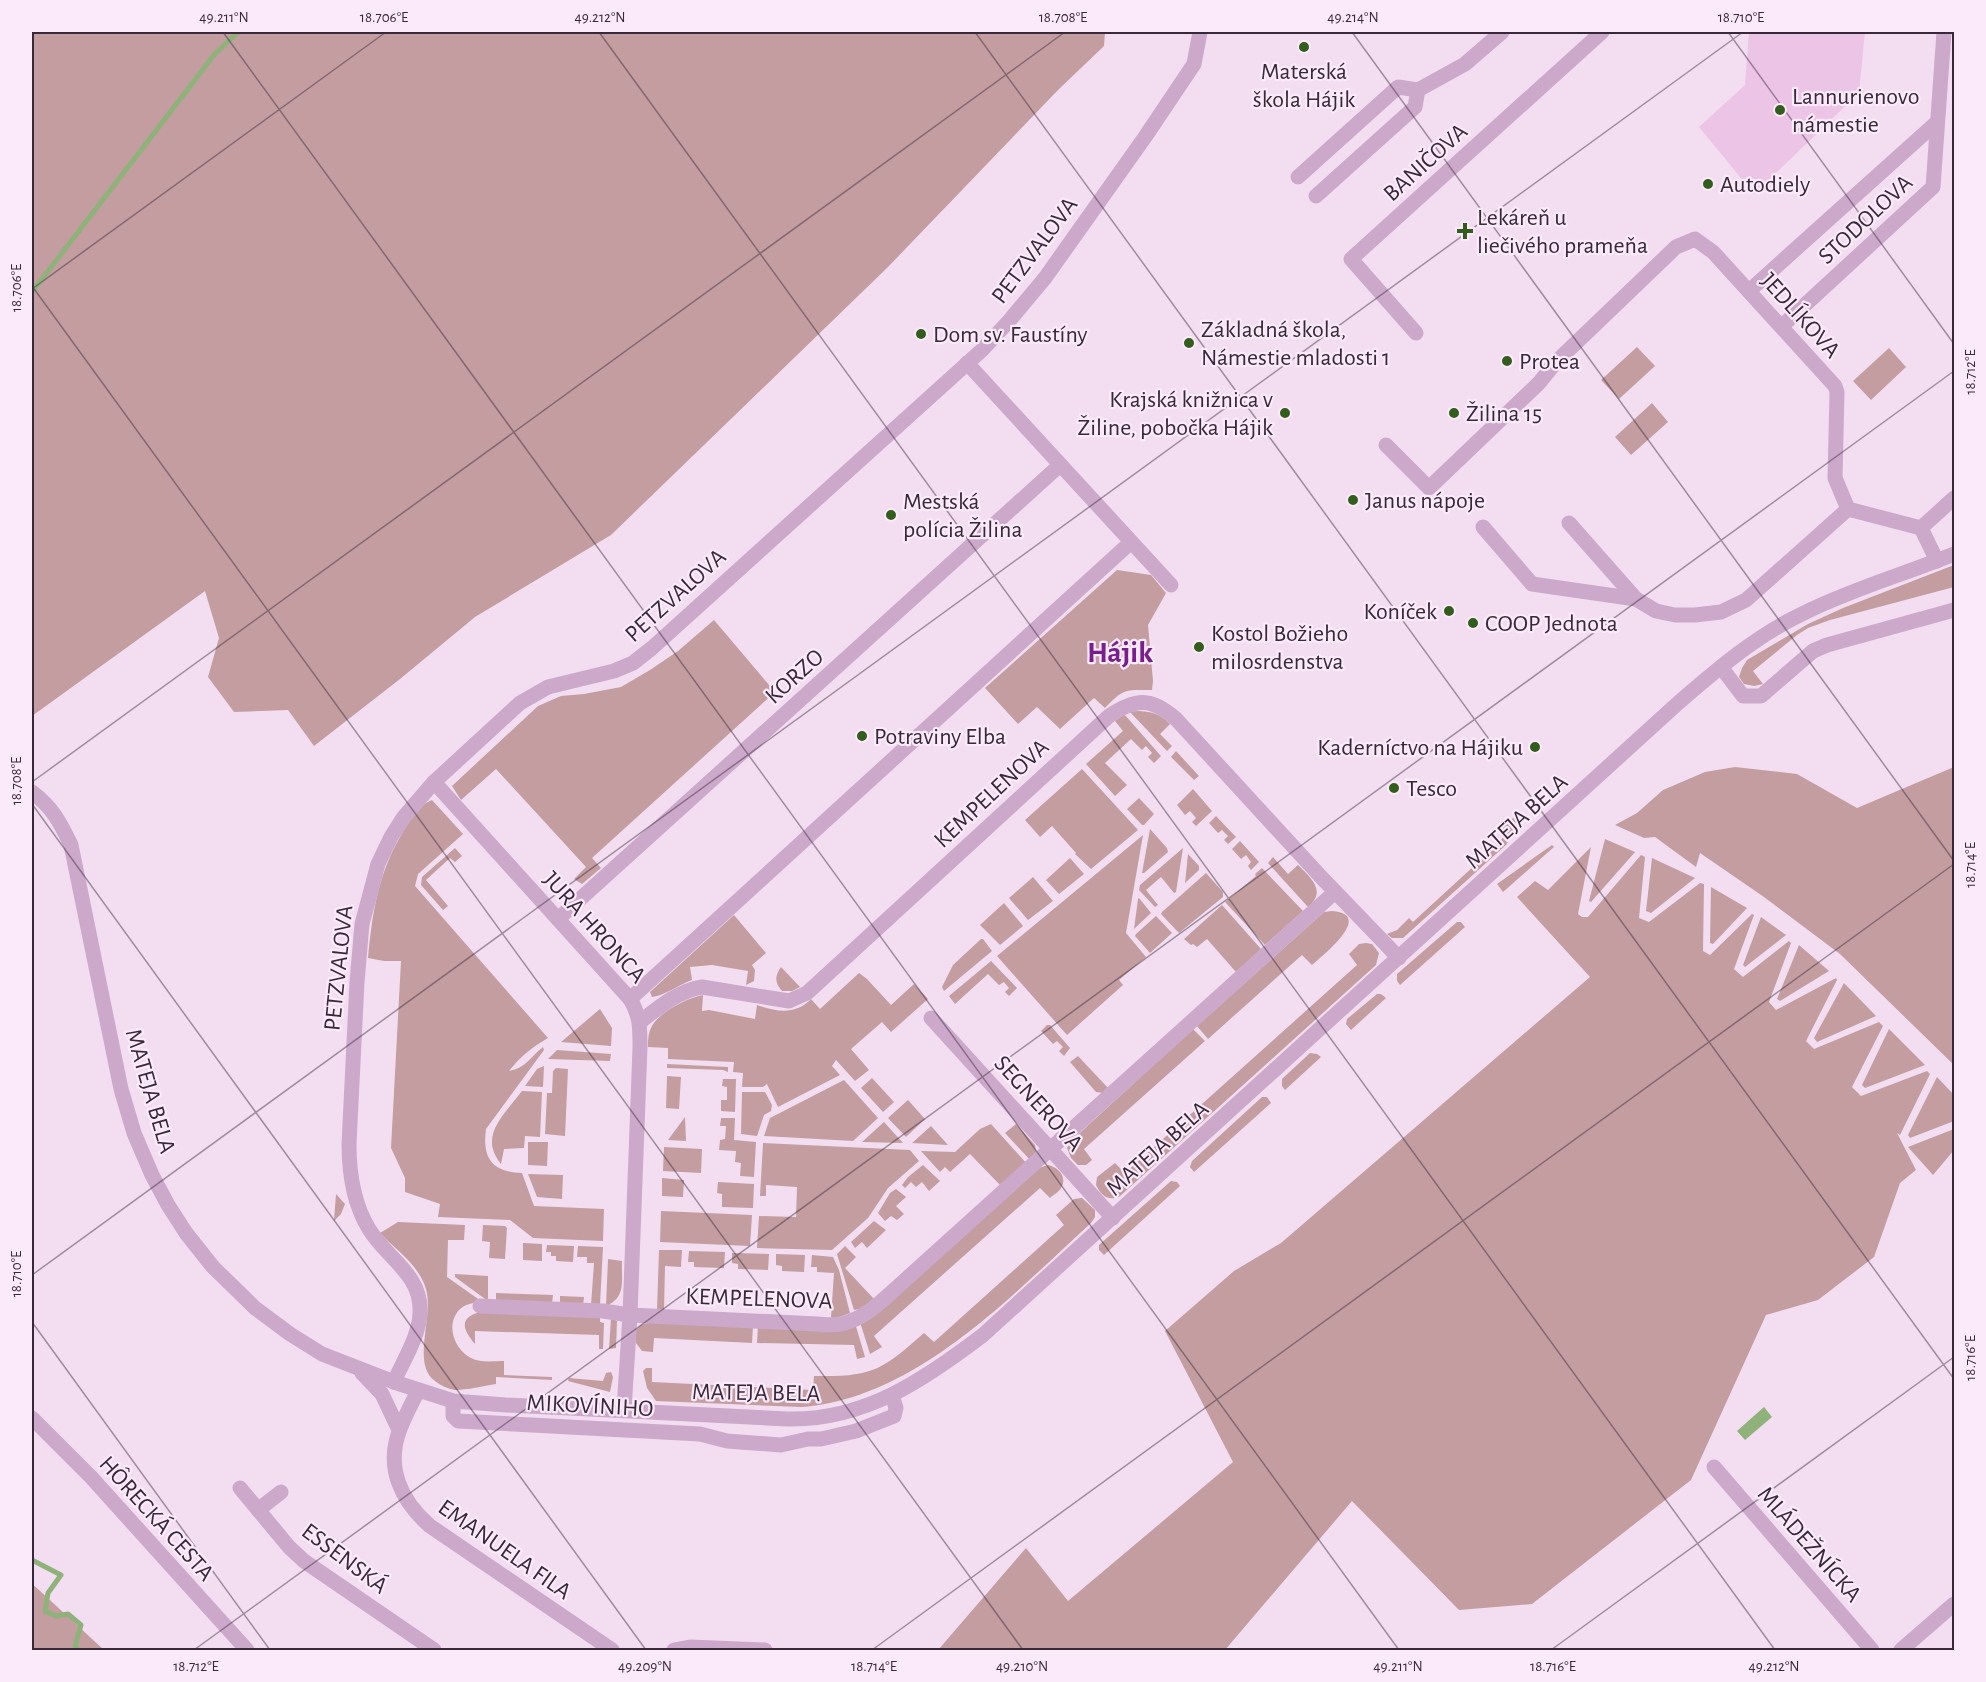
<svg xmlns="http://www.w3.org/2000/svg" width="1986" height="1682" font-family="'Alegreya Sans',sans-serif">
<rect width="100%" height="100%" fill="#f3def1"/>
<g fill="#c39da0">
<polygon points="32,32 1105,32 1104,46 1058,90 888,267 611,535 475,617 400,679 314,746 288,710 234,712 208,677 219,638 205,591 32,716"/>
<polygon points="1637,347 1655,366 1619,399 1601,380"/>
<polygon points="1889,348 1906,367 1871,400 1853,381"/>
<polygon points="1652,403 1668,422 1631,455 1615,437"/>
<polygon points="1954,565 1954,587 1830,620 1808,628 1797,635 1753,671 1763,684 1754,686 1744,684 1739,677 1742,668 1747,660 1808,624 1843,608"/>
<path d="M1117,570l34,5 15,18 -18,32 5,56 -1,9c-27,0 -28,-2 -47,18l-11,-10 -34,31 -23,-22 -19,17 -33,-36z"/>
<polygon points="714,620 775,692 592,858 601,868 582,884 574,879 586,867 496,769 461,800 452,786 538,706 561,696 584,694 621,687 650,670 678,651"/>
<path d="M1137,711c14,0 23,3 33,13l-10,10 12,12 -5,5 -37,-39z"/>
<polygon points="1124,714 1161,756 1154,763 1148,757 1152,753 1146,746 1142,750 1131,739 1105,763 1127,785 1115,796 1086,764 1123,731 1115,721"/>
<polygon points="1176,751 1199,776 1194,780 1171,757"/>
<polygon points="1735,767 1797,774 1857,808 1954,767 1954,1065 1840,954 1764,897 1700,853 1696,867 1655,837 1644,838 1615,825 1637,813 1663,790 1705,772"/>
<polygon points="1082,769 1138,830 1091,869 1075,854 1076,853 1052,826 1040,837 1025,820"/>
<polygon points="1193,789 1212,811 1196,826 1192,822 1196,818 1190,811 1185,815 1177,805"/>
<polygon points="1139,798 1154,814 1144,825 1142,825 1127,809"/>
<path d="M432,800l31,34 -45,40 -3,12 133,152c-16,9 -28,19 -39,33 17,-3 21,-14 34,-24l1,3 -58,79c-4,29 6,43 36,44l12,33 70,3 -1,32 -70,-3 -23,-18 -72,-3 2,-13 -35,-12v-14l-14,-30 10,-187h-17l-16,-3c5,-50 10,-84 36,-128 7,-11 15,-25 28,-30z"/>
<polygon points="1518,814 1522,818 1506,845 1403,938 1392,938 1387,934 1397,930 1409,918 1413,922 1499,843 1504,836 1499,830"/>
<polygon points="1216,816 1236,837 1228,844 1224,840 1228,836 1222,830 1218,833 1209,823"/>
<polygon points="1150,829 1167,848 1168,852 1144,873 1142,873"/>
<polygon points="1143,835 1126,933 1146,957 1119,980 1123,985 1067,1035 997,956"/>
<polygon points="1605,839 1635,852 1591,902 1589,901"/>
<polygon points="1240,841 1259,862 1251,870 1248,866 1251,862 1246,855 1241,859 1232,849"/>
<polygon points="1552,845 1554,847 1503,892 1497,884"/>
<polygon points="1591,847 1578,914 1582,917 1588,917 1641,855 1645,857 1639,918 1649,922 1700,883 1704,884 1703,951 1710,955 1752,914 1754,915 1734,969 1743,977 1789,941 1791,943 1769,1002 1776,1010 1836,978 1837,980 1806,1041 1814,1049 1879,1022 1883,1026 1852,1087 1861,1096 1927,1071 1930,1074 1900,1135 1897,1133 1916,1170 1900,1183 1874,1257 1818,1300 1766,1315 1691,1480 1532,1604 1459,1610 1352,1501 1225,1650 938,1650 1026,1548 1068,1601 1233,1462 1165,1331 1234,1271 1281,1243 1590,977 1517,897 1535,881 1548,890"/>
<polygon points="455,848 462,856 455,862 450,858 426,880 448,906 443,910 421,885 422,877"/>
<polygon points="1183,848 1176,892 1174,893 1161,877 1146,890 1158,905 1155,907 1139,890 1140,885"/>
<polygon points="1188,854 1199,866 1199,870 1185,883"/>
<path d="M1273,857l15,17 10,-9c13,13 29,26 10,42l-40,-44z"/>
<polygon points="1070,858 1084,874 1059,894 1046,880"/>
<polygon points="1652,858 1695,878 1651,913 1646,911"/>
<polygon points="1262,868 1303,911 1265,945 1225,902 1256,876 1255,874"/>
<polygon points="1206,873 1223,892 1223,897 1179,933 1161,914 1162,912"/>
<polygon points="1033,877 1053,901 1028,920 1009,898"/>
<polygon points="1711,887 1747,908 1713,944 1710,943"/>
<polygon points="1139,898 1151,913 1134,929 1138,899"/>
<polygon points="1004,903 1023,926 1000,945 980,925"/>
<polygon points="1222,905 1261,949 1236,972 1207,939 1197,947 1193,944 1191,945 1184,939"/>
<path d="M1332,911c43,3 -9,44 -20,54l-10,-10 -94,84 -11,-13 127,-114z"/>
<path d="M734,915l32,38 -14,12 3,5 -1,11 -8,4 2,-14 -36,-6 -22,2 2,13c-14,5 -26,15 -40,17l-2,-5z"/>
<polygon points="1156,916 1172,933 1150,953 1135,936 1136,934"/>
<polygon points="1761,917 1786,935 1745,967 1743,965"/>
<polygon points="1457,922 1461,922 1465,927 1400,985 1397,981 1397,974"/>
<polygon points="981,939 983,939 992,951 944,991 942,987 953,965"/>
<path d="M1366,943l6,1 7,9 -3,12 -257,232c-12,4 -18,-2 -23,-12l1,-8 18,-14 10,10 232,-208 -8,-11 10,-10z"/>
<polygon points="1799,945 1829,971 1780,1001 1777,999"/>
<polygon points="991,961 1017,988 1009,996 1005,992 1009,988 1004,982 999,985 988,974 955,1004 949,996"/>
<path d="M781,967l19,20 -8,4h-10c-8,-9 -7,-15 -1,-24z"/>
<path d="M859,973l8,6 24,26 23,-21 14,15 -37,33 -9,-10 -31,27 18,21 -14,11 -19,-21 -4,6 8,9 -62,32 -11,-23 -4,3h-21l1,-14 -10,-1 1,-10 -66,-3v-11l-20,-1c0,-6 0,-13 3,-19 6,-15 36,-30 52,-33l-1,16 7,-1 46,9 2,-14c19,7 39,10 54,-6l9,10z"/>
<polygon points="1844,983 1876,1016 1817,1042 1814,1038"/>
<polygon points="1377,994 1381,994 1386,998 1351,1030 1346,1024 1347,1019"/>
<polygon points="600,1009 612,1028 611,1046 561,1042"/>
<polygon points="1047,1025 1050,1025 1070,1048 1064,1056 1059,1051 1063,1047 1057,1041 1053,1044 1041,1031"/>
<polygon points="1193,1029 1205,1041 1084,1149 1092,1160 1086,1165 1078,1165 1071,1158 1067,1148 1071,1141"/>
<polygon points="1889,1029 1925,1065 1865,1088 1862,1085"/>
<polygon points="557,1050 611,1054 610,1061 548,1059"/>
<polygon points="1310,1053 1317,1054 1321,1057 1285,1090 1282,1086 1282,1079"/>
<polygon points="1078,1056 1109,1089 1104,1093 1096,1092 1070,1062"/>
<polygon points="667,1064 728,1067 728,1072 723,1070 667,1068"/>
<polygon points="544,1066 543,1087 525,1086 537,1069"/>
<polygon points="556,1068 568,1069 565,1136 545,1134 547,1093 552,1093 553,1071"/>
<polygon points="667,1076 681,1077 679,1109 666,1108"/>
<polygon points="1937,1077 1954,1095 1954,1121 1910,1138 1908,1135"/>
<polygon points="872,1078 894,1102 883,1112 861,1088"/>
<polygon points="723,1079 736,1079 735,1112 721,1111 721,1100 727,1100 727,1087 722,1086"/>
<polygon points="844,1080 878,1118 853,1141 764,1136 770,1118"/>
<path d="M522,1091l20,1 -2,45 -15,-1 -1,12 -20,1 -3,15c-23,-28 3,-49 21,-73z"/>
<polygon points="742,1092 765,1092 772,1105 771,1111 764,1115 757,1136 741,1134"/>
<polygon points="1262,1097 1267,1097 1271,1103 1194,1172 1190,1167 1192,1161"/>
<polygon points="908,1100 925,1119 906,1137 888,1118"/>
<polygon points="685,1117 686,1141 668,1140"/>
<polygon points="721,1118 735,1118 734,1140 756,1142 754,1177 740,1176 741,1163 735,1162 736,1151 719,1150 720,1140 725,1139 726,1126 720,1126"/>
<polygon points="884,1122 903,1143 862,1142"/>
<polygon points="991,1124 1028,1165 1002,1187 970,1154 950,1172 945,1167 940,1172 921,1151 955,1152 980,1129"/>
<polygon points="1016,1124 1035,1145 1036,1152 1031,1161 1005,1133"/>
<polygon points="931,1126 948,1145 912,1143"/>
<polygon points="1954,1129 1954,1150 1933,1175 1908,1147"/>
<polygon points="528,1142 548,1142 547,1166 528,1165"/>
<polygon points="763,1143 910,1150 919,1161 888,1188 868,1218 832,1250 757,1248 759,1216 796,1217 797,1187 766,1185 766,1196 760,1196"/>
<polygon points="664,1147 702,1149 701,1173 663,1171"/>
<polygon points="923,1165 940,1181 929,1191 922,1182 916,1187 911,1182 905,1188 902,1185 908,1177"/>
<path d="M1048,1165c10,2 20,12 13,23 -2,4 -8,7 -11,10l-10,-10 -166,148 8,11 -12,7 -10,-32 179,-154z"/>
<polygon points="528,1174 563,1175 562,1199 537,1197"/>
<polygon points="662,1178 684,1180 683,1197 662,1196"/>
<polygon points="1171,1181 1177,1182 1180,1186 1104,1255 1099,1250 1099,1245"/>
<polygon points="718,1182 754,1184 753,1208 722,1207 722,1194 717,1193"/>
<polygon points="896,1189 906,1197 896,1206 904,1214 897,1220 891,1216 885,1221 878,1213 890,1193"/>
<polygon points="336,1194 345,1204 341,1214 334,1221"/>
<path d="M1082,1198l13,12v7l-4,6c-80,73 -176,176 -290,184l-145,-6 -9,-13 -4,-17 3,-3h6v14l161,8 1,-14c58,1 67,-5 110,-43l10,9 130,-117 -8,-10 18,-16z"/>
<polygon points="661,1211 752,1215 750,1246 660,1242"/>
<polygon points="874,1221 886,1230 867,1248 862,1242 855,1248 851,1242"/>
<path d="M398,1222l67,3 -1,15h-16l-1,37 34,24c-8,2 -16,3 -22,9 -14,16 -4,40 12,48 9,5 23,3 33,3v14l48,2v3l-56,-3v7c-13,2 -28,6 -41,6 -7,-1 -15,-5 -20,-9 -24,-18 -1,-63 -9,-92 -7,-24 -29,-38 -46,-56z"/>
<polygon points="483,1225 505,1226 507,1228 505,1259 489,1258 490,1242 482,1241"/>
<polygon points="523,1243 542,1244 542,1261 523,1260"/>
<polygon points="547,1245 574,1246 573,1262 556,1261 556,1256 551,1256 551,1252 546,1252"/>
<polygon points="578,1246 603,1247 600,1305 591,1305 594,1263 587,1263 587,1257 577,1257"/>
<polygon points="845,1246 856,1257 845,1268 874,1299 864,1308 854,1310 837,1254"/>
<polygon points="659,1250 682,1250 681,1267 665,1266 664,1311 657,1310"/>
<polygon points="689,1251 725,1252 724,1268 694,1267 694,1262 688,1262"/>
<polygon points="732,1253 769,1254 768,1270 738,1269 738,1264 732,1263"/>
<polygon points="776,1254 805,1255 804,1272 782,1271 782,1266 776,1265"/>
<polygon points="812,1255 833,1257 839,1270 850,1313 834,1319 831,1317 834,1273 817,1272 817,1267 811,1267"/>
<path d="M608,1259l14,2c-1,19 5,36 -16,45z"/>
<polygon points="455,1274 488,1276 488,1301 455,1277"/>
<polygon points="496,1293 553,1295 552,1303 496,1301"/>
<polygon points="560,1296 584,1297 583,1305 560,1304"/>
<path d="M480,1312l120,5v5l4,1 -1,26h-4v-14l-124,-4v13c-12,-14 -17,-26 5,-32z"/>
<polygon points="611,1318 617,1321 616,1348 609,1349"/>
<polygon points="650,1322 753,1326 752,1343 654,1338 653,1352 642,1351 636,1343 636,1330 641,1325"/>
<polygon points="855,1323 865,1357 857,1359 854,1345 757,1343 758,1326"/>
<polygon points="611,1372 613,1377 610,1392 568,1381 569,1378 603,1381 606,1373"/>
<polygon points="32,1584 39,1590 104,1650 32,1650"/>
</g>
<polygon fill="#ecc4e6" points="1749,32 1865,32 1859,93 1754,194 1699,127 1745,85"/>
<polygon fill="#8fb27b" points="1764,1407 1772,1417 1745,1440 1737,1431"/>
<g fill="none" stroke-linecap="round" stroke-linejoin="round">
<g stroke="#8fb27b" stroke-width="5">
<polyline points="32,292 214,55 238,32"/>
<polyline points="32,1560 61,1575 48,1593 45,1611 56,1616 68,1614 81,1625 75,1646 79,1650"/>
</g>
<g stroke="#cca9cb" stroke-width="15">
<polyline points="1298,177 1398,87 1418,90"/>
<polyline points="1316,196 1415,107 1418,90 1465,64 1502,32"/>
<polyline points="1749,291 1936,123"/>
<polyline points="1782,326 1933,187 1944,32"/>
<polyline points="1416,333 1351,259 1602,32"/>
<polyline points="967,363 1171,585"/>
<polyline points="1386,445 1429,488 1539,383 1556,362 1676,247 1695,239 1713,252 1835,386 1837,392 1835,478 1848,509 1746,600 1721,612 1695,615 1675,615 1656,611 1636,599 1569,523"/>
<polyline points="1848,509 1921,528"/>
<polyline points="1483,527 1532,584 1636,599"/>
<polyline points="1921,528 1954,498"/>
<polyline points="1921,528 1937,561"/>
<polyline points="1721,667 1743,696 1761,696 1813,651 1827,645 1954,610"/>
<path d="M434,782l196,217c10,16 10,29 10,48l-10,268 -6,95"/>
<path d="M32,792c20,15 28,30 39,53l50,244 13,44 18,42 16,30 18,28 27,34 42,41 35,26 32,20 72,28 59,19 53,4 281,14c77,2 137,-39 196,-84l694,-631c39,-34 80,-69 127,-91 48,-24 101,-39 150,-59"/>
<polyline points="558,919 1060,465"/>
<polyline points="630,999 1130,543"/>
<polyline points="931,1018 1113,1218"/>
<path d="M640,1022c19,-15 38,-31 62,-35l87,14 18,-8 302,-277c27,-18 42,-19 67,3l146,159 77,80"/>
<path d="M480,1306l123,5 27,4 187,9c8,1 17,1 24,0 25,-5 45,-27 63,-43l431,-389"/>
<polyline points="362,1373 382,1394 399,1430"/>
<path d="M394,1382c9,-21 25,-45 26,-69 2,-39 -33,-54 -51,-84 -16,-26 -20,-55 -20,-85l8,-162 5,-58 16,-60 13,-27 12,-19 31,-36 86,-79 28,-16 66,-16 19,-8 19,-15 330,-298 27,-29 36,-43 100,-141 49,-73 6,-32"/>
<path d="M418,1391c-6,12 -13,25 -18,38 -15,38 1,72 30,97l182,124"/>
<polyline points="453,1401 453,1416 458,1421 700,1434 727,1441 781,1445 808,1439 821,1439 856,1431 894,1416 896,1408 892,1395"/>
<polyline points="1714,1467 1872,1650"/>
<polyline points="240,1488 289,1547 304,1561 434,1650"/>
<polyline points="258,1510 281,1492"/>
<polyline points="674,1650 690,1647 765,1650"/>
<polyline points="1901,1650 1954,1604"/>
</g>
<polyline stroke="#cca9cb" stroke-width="15" points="32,1418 91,1477 247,1650"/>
</g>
<path fill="none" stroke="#372939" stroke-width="1.5" stroke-opacity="0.45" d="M223,32l1176,1618M599,32l1176,1618M975,32l979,1347M1352,32l602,829M1728,32l226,312M32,286l991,1364M32,289l354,-257M32,782l1033,-750M32,804l614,846M32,1275l1711,-1243M32,1322l238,328M194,1650l1760,-1279M872,1650l1082,-786M1551,1650l403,-293"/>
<g fill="#335d1c" stroke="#fbeaf9" stroke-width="2">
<circle cx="1304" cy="47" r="6"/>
<circle cx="1780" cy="110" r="6"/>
<circle cx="1708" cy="184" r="6"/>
<path d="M1462 222h6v6h6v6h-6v6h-6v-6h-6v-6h6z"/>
<circle cx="921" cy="334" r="6"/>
<circle cx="1189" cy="343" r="6"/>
<circle cx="1507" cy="361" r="6"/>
<circle cx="1285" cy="413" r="6"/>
<circle cx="1454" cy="413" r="6"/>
<circle cx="1353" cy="500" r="6"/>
<circle cx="891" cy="515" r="6"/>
<circle cx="1449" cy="611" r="6"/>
<circle cx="1473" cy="623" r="6"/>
<circle cx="1199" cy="647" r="6"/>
<circle cx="862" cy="736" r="6"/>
<circle cx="1535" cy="747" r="6"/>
<circle cx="1394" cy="788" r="6"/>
</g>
<g text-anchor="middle" stroke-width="4.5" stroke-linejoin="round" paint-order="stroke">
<g font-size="24" fill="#372939" stroke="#fbeaf9" text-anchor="start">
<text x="1304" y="79" text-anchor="middle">Materská<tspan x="1304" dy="28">škola Hájik</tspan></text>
<text x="1792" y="104">Lannurienovo<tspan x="1792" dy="28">námestie</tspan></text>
<text x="1720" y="192">Autodiely</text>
<text x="1477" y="225">Lekáreň u<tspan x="1477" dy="28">liečivého prameňa</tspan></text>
<text x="1201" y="337">Základná škola,<tspan x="1201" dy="28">Námestie mladosti 1</tspan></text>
<text x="933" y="342">Dom sv. Faustíny</text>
<text x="1519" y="369">Protea</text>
<text x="1273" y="407" text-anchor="end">Krajská knižnica v<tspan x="1273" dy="28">Žiline, pobočka Hájik</tspan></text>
<text x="1466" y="421">Žilina 15</text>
<text x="1365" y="508">Janus nápoje</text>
<text x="903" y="509">Mestská<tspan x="903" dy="28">polícia Žilina</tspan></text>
<text x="1437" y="619" text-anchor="end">Koníček</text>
<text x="1485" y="631">COOP Jednota</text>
<text x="1211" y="641">Kostol Božieho<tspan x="1211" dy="28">milosrdenstva</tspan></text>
<text x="874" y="744">Potraviny Elba</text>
<text x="1523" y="755" text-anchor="end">Kaderníctvo na Hájiku</text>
<text x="1406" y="796">Tesco</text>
</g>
<g font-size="24" fill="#372939" stroke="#fbeaf9">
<text transform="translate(1425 162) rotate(-42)" y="8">BANIČOVA</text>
<text transform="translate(1865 219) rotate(-43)" y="8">STODOLOVA</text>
<text transform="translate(1034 250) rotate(-53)" y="8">PETZVALOVA</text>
<text transform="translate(1801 315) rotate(48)" y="8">JEDLÍKOVA</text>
<text transform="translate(675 595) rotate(-42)" y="8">PETZVALOVA</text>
<text transform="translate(794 676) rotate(-42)" y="8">KORZO</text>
<text transform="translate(991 793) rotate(-43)" y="8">KEMPELENOVA</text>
<text transform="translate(1516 821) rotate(-42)" y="8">MATEJA BELA</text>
<text transform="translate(595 927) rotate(48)" y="8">JURA HRONCA</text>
<text transform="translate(338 968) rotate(-84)" y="8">PETZVALOVA</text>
<text transform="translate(151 1091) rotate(74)" y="8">MATEJA BELA</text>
<text transform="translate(1039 1103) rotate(48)" y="8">SEGNEROVA</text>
<text transform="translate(1157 1148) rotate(-42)" y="8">MATEJA BELA</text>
<text transform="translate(759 1298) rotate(2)" y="8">KEMPELENOVA</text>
<text transform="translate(756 1392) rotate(1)" y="8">MATEJA BELA</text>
<text transform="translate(590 1405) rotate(3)" y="8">MIKOVÍNIHO</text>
<text transform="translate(157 1518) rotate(48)" y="8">HÔRECKÁ CESTA</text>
<text transform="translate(1810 1544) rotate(49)" y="8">MLÁDEŽNÍCKA</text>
<text transform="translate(505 1549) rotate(35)" y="8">EMANUELA FILA</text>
<text transform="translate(345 1558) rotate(37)" y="8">ESSENSKÁ</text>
</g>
<g font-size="30" font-weight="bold" fill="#781f8b" stroke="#fbeaf9">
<text x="1120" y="662">Hájik</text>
</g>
</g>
<rect width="1986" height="1682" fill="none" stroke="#fbeaf9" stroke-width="66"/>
<rect x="33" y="33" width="1920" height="1616" fill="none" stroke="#372939" stroke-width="2"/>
<g font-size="15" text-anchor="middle" fill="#372939">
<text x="224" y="22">49.211°N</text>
<text x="384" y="22">18.706°E</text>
<text x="600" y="22">49.212°N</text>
<text x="1063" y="22">18.708°E</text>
<text x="1353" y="22">49.214°N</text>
<text x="1741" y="22">18.710°E</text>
<text transform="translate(16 288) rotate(-90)" y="5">18.706°E</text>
<text transform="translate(1970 372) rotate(-90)" y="5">18.712°E</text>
<text transform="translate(16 781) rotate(-90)" y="5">18.708°E</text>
<text transform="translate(1970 865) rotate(-90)" y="5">18.714°E</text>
<text transform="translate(16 1274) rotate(-90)" y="5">18.710°E</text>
<text transform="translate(1970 1358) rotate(-90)" y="5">18.716°E</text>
<text x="196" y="1671">18.712°E</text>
<text x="645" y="1671">49.209°N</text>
<text x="874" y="1671">18.714°E</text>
<text x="1022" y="1671">49.210°N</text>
<text x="1398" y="1671">49.211°N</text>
<text x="1553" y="1671">18.716°E</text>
<text x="1774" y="1671">49.212°N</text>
</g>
</svg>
